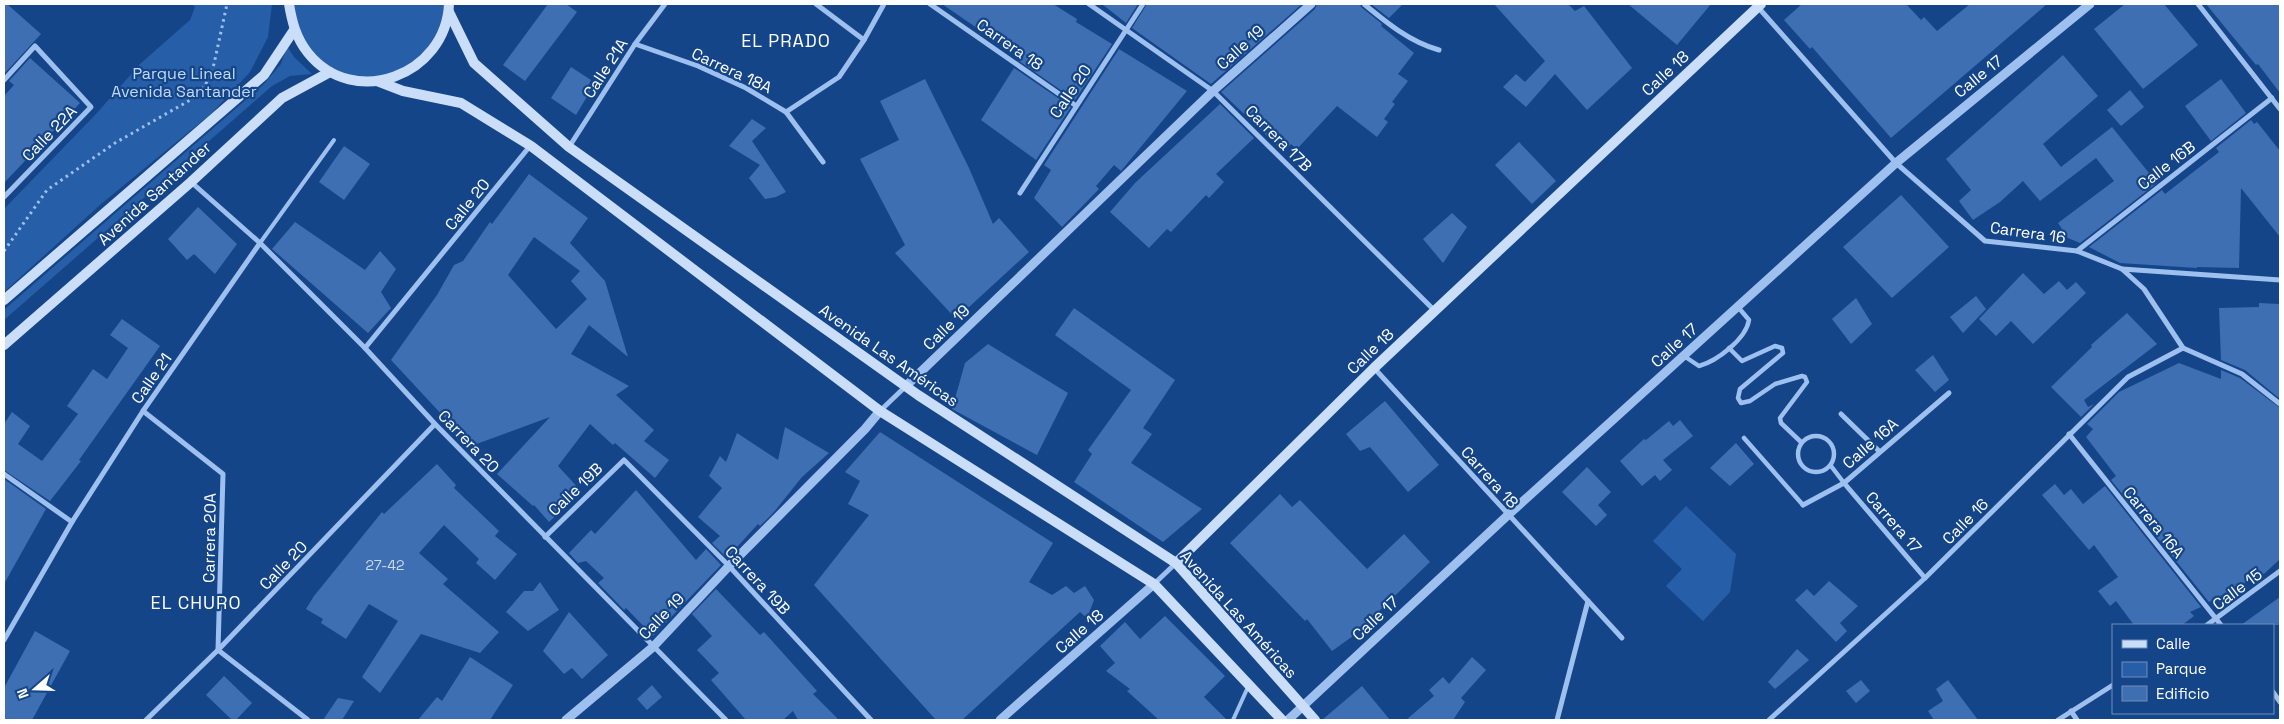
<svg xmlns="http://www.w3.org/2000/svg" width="2284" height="724" font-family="'Space Grotesk',sans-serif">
<rect width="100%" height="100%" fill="#154589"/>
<g fill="#275ea8">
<polygon points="192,4 272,4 268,37 250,72 212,113 101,204 4,292 4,209 96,114 140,64 190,20 195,7"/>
<path d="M290,4h156c-3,16 -7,33 -17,46 -3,4 -8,7 -12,10 -42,35 -98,19 -121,-30 -3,-8 -4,-18 -6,-26z"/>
<polygon points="287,46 294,57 312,74 290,76 272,86 4,320 5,309 263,85 281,64"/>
<polygon points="1686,506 1736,554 1730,592 1703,621 1666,586 1682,569 1653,541"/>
</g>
<g fill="#3d6fb2" fill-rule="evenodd">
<polygon points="4,4 7,4 41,34 4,74"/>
<polygon points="548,4 566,4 577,12 525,81 503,65"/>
<polygon points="942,4 1053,4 1077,19 1076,22 1112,44 1075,100 1019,61 1020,58 1009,50"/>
<polygon points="1102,4 1138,4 1126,23"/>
<polygon points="1147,4 1302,4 1211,84 1132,28"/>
<polygon points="1317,4 1360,4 1361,7 1382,24 1381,26 1414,53 1398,74 1408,81 1392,102 1395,104 1384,119 1388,122 1377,137 1337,106 1297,149 1291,144 1284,152 1221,92 1315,9"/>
<polygon points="1371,4 1403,4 1389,18"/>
<polygon points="1494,4 1568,4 1575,11 1584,6 1632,68 1587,110 1555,74 1526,107 1503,87 1516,74 1525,82 1545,61"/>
<polygon points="1628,4 1711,4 1677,45"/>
<polygon points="1802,4 1906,4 1921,20 1924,17 1937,31 1970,4 2047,4 1891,138 1812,47 1810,49 1784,20"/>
<polygon points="2125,4 2164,4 2198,45 2143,89 2094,29"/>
<polygon points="2206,4 2280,4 2280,93 2258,64 2256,65"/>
<polygon points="1119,49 1187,91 1121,171 1114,165 1096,186 1099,189 1062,227 1034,198 1051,170 1044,165"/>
<polygon points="2063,55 2098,96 2043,144 2061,167 2112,127 2157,183 2080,243 2068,238 2058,223 2114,181 2096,158 2040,201 2023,181 2000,202 1973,220 1959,201 1971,190 1946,159"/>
<polygon points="30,58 80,103 4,183 4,96 14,85 9,81"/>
<polygon points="571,67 591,80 588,86 591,90 576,115 551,98"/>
<polygon points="1014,68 1071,107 1036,160 981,120"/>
<polygon points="925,79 969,168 993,224 999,218 1029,252 956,319 895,253 905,245 860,159 899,140 880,101"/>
<polygon points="2221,79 2246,113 2211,141 2185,106"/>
<polygon points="2130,90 2144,107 2121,126 2107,110"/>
<polygon points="1220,104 1254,138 1216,174 1224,182 1209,198 1206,195 1171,232 1167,229 1149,248 1110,212 1135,183"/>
<polygon points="752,119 766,128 752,141 786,192 776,197 765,199 749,178 760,165 729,146"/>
<polygon points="2251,120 2254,124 2257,122 2280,151 2280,237 2241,188 2239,268 2197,267 2197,268 2120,263 2089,247 2162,190 2165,194 2219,152 2216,148"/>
<polygon points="1519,142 1556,181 1532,204 1495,165"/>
<polygon points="344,146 370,164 344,200 319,182"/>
<path d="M529,174l59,44 -18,25 35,38 23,76 -39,-32 -18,29 58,32 -13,9 38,35 -10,11 25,19 -14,18 -40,-35 -2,2 -23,-21 -32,42 24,26 -33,30 -15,-17 -1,1 -36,-32 53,-57 -79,29 -80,-86 46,-65 17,-30 9,-4 27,-39 2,2zM534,237l46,34 -9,10 16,18 -31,30 -48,-54z"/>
<polygon points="1901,195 1949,247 1892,298 1843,247"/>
<polygon points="198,207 237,244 215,274 194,254 187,260 168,239"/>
<polygon points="1452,213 1467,227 1443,263 1423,239"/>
<polygon points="295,222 365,270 380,251 396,269 381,292 391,308 368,333 272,249"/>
<polygon points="2023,273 2044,294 2059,281 2067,290 2076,282 2086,293 2033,344 2011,321 1996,336 1979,319"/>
<polygon points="1976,296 1986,309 1963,333 1950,317"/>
<polygon points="1856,298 1872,324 1851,344 1832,319"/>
<polygon points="2259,303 2279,304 2280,399 2245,370 2221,360 2219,308 2259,307"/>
<polygon points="1074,308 1175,380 1143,428 1152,434 1131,463 1202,509 1163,542 1074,482 1092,454 1088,450 1131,390 1055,335"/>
<polygon points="2127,313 2157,344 2084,400 2088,407 2094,404 2081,417 2051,387 2092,347 2091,345"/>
<polygon points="122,319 160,346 79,460 81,461 50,501 4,470 4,424 12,412 30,426 18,444 42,461 78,414 67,406 93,369 107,379 128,348 110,335"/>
<polygon points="988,344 1068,393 1037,455 952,409 965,363"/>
<polygon points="1933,355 1949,380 1935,392 1915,370"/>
<polygon points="2179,363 2221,379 2221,370 2240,378 2280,408 2280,559 2265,573 2209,602 2111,480 2116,476 2086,437 2093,429 2087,424 2119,392"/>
<polygon points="1385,401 1439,465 1408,492 1370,447 1360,451 1346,434"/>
<polygon points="1680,420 1693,436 1663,460 1672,470 1660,481 1655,475 1642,486 1620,461 1644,439 1646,440 1669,421 1673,426"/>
<polygon points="785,427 829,453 802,477 774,512 760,526 758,524 727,558 712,543 720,536 698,517 722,488 709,476 720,456 726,462 737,433 778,460"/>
<polygon points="880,432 1053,543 1029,582 1052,595 1066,586 1074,593 1085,586 1094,600 1087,618 1080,612 962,720 936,720 814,585 869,515 848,504 860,481 845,472"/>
<polygon points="1736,443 1754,464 1730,486 1710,468"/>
<polygon points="437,464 456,485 454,488 499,531 495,536 517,554 495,580 476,563 479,559 444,525 419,553 448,579 443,584 499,632 480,653 421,634 380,693 362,677 398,621 369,604 346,639 321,623 323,619 306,609 314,596 382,512 384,514"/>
<polygon points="1587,467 1611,492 1598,505 1607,515 1596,526 1562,492"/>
<polygon points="4,479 46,509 4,584"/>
<polygon points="2055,484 2064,495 2071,489 2083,504 2105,486 2201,607 2190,612 2194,616 2182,625 2134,625 2116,601 2110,606 2098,591 2118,577 2094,545 2089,550 2042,495"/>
<polygon points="636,490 696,560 706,549 721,565 653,636 626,608 624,610 598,583 604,578 586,561 578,563 569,553 591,530 595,534"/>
<polygon points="1280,494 1292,507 1300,500 1367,569 1404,534 1430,562 1353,636 1332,651 1307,619 1305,621 1230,543"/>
<polygon points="1829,581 1858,606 1840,623 1847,631 1836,642 1795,600 1807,589 1814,596"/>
<polygon points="540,582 559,610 528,631 506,612 524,591 533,591"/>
<polygon points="716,589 760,635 764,632 817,691 813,694 839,720 798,720 793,711 783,720 746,720 711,680 719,673 697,650 712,636 692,614"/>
<polygon points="2280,597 2280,625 2241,625"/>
<polygon points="569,612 608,655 582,679 572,668 564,674 543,651"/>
<polygon points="1165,616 1225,676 1204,697 1227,720 1159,720 1127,691 1130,689 1106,671 1115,663 1100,646 1125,622 1140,639"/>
<polygon points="35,631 70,651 32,720 4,720 4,688"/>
<polygon points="1797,649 1809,660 1775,689 1768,682"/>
<polygon points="470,657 513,685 490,720 418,720 437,697 442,701"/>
<polygon points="1472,657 1486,670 1461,698 1465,702 1453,720 1406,720 1434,696 1429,690 1443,677 1449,684"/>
<polygon points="224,676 252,703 236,720 232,720 206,695"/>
<polygon points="1861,680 1870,691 1856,703 1846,691"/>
<polygon points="1948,680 1978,720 1934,720 1928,711 1943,701 1936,689"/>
<polygon points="652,685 662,697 647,710 637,699"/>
<polygon points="1362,686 1390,720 1322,720"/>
<polygon points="338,698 354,701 342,720 323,720"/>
</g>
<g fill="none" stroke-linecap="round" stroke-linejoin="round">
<polyline stroke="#9dc0ef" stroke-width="3" stroke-dasharray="2.5 4" stroke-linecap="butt" points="4,251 47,190 115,143 192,99 205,86 214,64 227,4"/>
<g stroke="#9dc0ef" stroke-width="4">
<polyline points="260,243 334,140"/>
<polyline points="1233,720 1248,687"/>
</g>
<g stroke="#9dc0ef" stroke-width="4.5">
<polyline points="1729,348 1742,361 1775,346 1782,348 1783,353 1740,389 1738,398 1741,403 1750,401 1775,384 1802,376 1805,377 1807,382 1780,418 1781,423 1801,442"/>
<path d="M1684,356l15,10c18,-5 47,-27 50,-46l-11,-13"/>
<circle cx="1816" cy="454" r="18"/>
<polyline points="1744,438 1803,505"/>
<polyline points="1831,466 1844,483"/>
</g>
<g stroke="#9dc0ef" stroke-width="5">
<polyline points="816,4 864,40"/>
<polyline points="930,4 1075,105"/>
<polyline points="1089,4 1213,91 1435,311"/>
<path d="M1364,4c23,19 46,38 75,46"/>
<polyline points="2198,4 2280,109"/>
<polyline points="1757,6 1896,163 1985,241 2077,251 2122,269 2144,289 2183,348 2242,374 2280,404"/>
<polyline points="635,44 698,66 746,88 786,112 823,162"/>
<polyline points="4,80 35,46 91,107 4,197"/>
<polyline points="786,112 839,77 864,40 884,4"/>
<polyline points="569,147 635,44 665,4"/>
<polyline points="191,182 260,243 365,348 435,424 726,720"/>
<polyline points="1020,193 1143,4"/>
<polyline points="2077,251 2272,98"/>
<polyline points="2122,269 2280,280"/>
<polyline points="365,348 530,146"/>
<polyline points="1374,368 1588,601 1557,720"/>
<polyline points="143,411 223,474 218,650 308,720"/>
<polyline points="880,411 906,386"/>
<polyline points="1841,414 1879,451"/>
<polyline points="2069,434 2221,625"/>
<polyline points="4,474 72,522"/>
<polyline points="1844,483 1925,578"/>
<polyline points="1803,505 1844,483 1949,393"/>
<polyline points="545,537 624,460 729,566 871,720"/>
<polyline points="1154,584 1176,563"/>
<polyline points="1588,601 1622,638"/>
<polyline points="2207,625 2280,571"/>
<polyline points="4,640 72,522 143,411 260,243"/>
<polyline points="2273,692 2280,702"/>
<polyline points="2071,711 2077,720"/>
<polyline points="146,720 218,650 435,424"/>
<polyline points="1769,720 1925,578 2128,377 2183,348"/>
<polyline points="2058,720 2113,685"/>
</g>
<g stroke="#9dc0ef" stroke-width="9">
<polyline points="906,386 1213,91 1311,4"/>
<polyline points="566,720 653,647 729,566 865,429 880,411"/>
<polyline points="1000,720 1154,584"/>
<polyline points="1288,720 1508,515 1896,163 2090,4"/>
</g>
<g stroke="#cadefa" stroke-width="10">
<path d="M289,4c3,18 7,34 19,49 46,57 138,22 141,-49"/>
<polyline points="449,12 474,63 569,147 918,395 1176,563 1315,720"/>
<polyline points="377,81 403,91 461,103 531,146 880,411 1154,584 1282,720"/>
<polyline points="4,300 264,75 294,30"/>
<polyline points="4,345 191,182 282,98 330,72"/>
<polyline points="1176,563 1374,368 1761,4"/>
</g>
</g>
<g text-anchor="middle" stroke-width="4.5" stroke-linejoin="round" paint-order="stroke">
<g font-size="14" fill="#cedbec">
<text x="385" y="570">27-42</text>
</g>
<g font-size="16" fill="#fff" stroke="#154589">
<text transform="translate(1010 44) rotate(35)" y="6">Carrera 18</text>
<text transform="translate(1240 47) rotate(-42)" y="6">Calle 19</text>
<text transform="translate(605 68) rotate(-57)" y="6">Calle 21A</text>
<text transform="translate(732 70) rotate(25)" y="6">Carrera 18A</text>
<text transform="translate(1665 73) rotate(-43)" y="6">Calle 18</text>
<text transform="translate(1978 76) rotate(-39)" y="6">Calle 17</text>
<text transform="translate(1070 91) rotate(-56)" y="6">Calle 20</text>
<text transform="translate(49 133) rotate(-46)" y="6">Calle 22A</text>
<text transform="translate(1279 138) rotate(45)" y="6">Carrera 17B</text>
<text transform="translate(2166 165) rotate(-38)" y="6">Calle 16B</text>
<text transform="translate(154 193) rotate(-42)" y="6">Avenida Santander</text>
<text transform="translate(467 204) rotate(-51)" y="6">Calle 20</text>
<text transform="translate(2028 232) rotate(8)" y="6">Carrera 16</text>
<text transform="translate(946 327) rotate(-44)" y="6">Calle 19</text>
<text transform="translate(1674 345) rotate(-42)" y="6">Calle 17</text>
<text transform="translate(1370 351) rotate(-44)" y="6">Calle 18</text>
<text transform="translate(889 355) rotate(35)" y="6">Avenida Las Américas</text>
<text transform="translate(151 378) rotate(-55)" y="6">Calle 21</text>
<text transform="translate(469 441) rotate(46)" y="6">Carrera 20</text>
<text transform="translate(1870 443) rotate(-41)" y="6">Calle 16A</text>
<text transform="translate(1490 477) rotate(48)" y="6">Carrera 18</text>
<text transform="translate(575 489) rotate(-44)" y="6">Calle 19B</text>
<text transform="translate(1965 521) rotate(-45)" y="6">Calle 16</text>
<text transform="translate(1894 522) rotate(49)" y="6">Carrera 17</text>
<text transform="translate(2154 522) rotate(51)" y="6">Carrera 16A</text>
<text transform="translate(209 538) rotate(-89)" y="6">Carrera 20A</text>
<text transform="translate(283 565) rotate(-46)" y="6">Calle 20</text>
<text transform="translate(758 580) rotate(47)" y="6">Carrera 19B</text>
<text transform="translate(2237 589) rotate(-37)" y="6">Calle 15</text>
<text transform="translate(1239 614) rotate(48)" y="6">Avenida Las Américas</text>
<text transform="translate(661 616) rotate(-46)" y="6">Calle 19</text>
<text transform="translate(1375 618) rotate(-43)" y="6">Calle 17</text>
<text transform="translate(1079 631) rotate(-41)" y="6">Calle 18</text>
</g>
<g font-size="16" fill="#c3dbfb" stroke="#154589">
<text x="184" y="79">Parque Lineal<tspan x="184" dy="18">Avenida Santander</tspan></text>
</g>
<g font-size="18" letter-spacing="1" fill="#fff" stroke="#154589">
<text x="786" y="47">EL PRADO</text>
<text x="196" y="609">EL CHURO</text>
</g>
</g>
<rect width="2284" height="724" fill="none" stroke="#ffffff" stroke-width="10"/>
<rect x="2112" y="624" width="162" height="90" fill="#154589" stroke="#738fb8"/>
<rect x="2122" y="640" width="25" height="8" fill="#cadefa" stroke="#738fb8"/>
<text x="2156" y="649" font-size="15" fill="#ffffff">Calle</text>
<rect x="2122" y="662" width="25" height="15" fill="#275ea8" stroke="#738fb8"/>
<text x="2156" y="674" font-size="15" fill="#ffffff">Parque</text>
<rect x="2122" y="686" width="25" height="15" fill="#3d6fb2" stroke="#738fb8"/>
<text x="2156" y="699" font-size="15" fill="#ffffff">Edificio</text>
<g transform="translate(35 689) rotate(250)" stroke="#154589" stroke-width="4" paint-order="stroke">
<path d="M0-4L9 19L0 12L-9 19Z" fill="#ffffff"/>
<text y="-8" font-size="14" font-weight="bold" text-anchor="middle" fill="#ffffff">N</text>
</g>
</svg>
